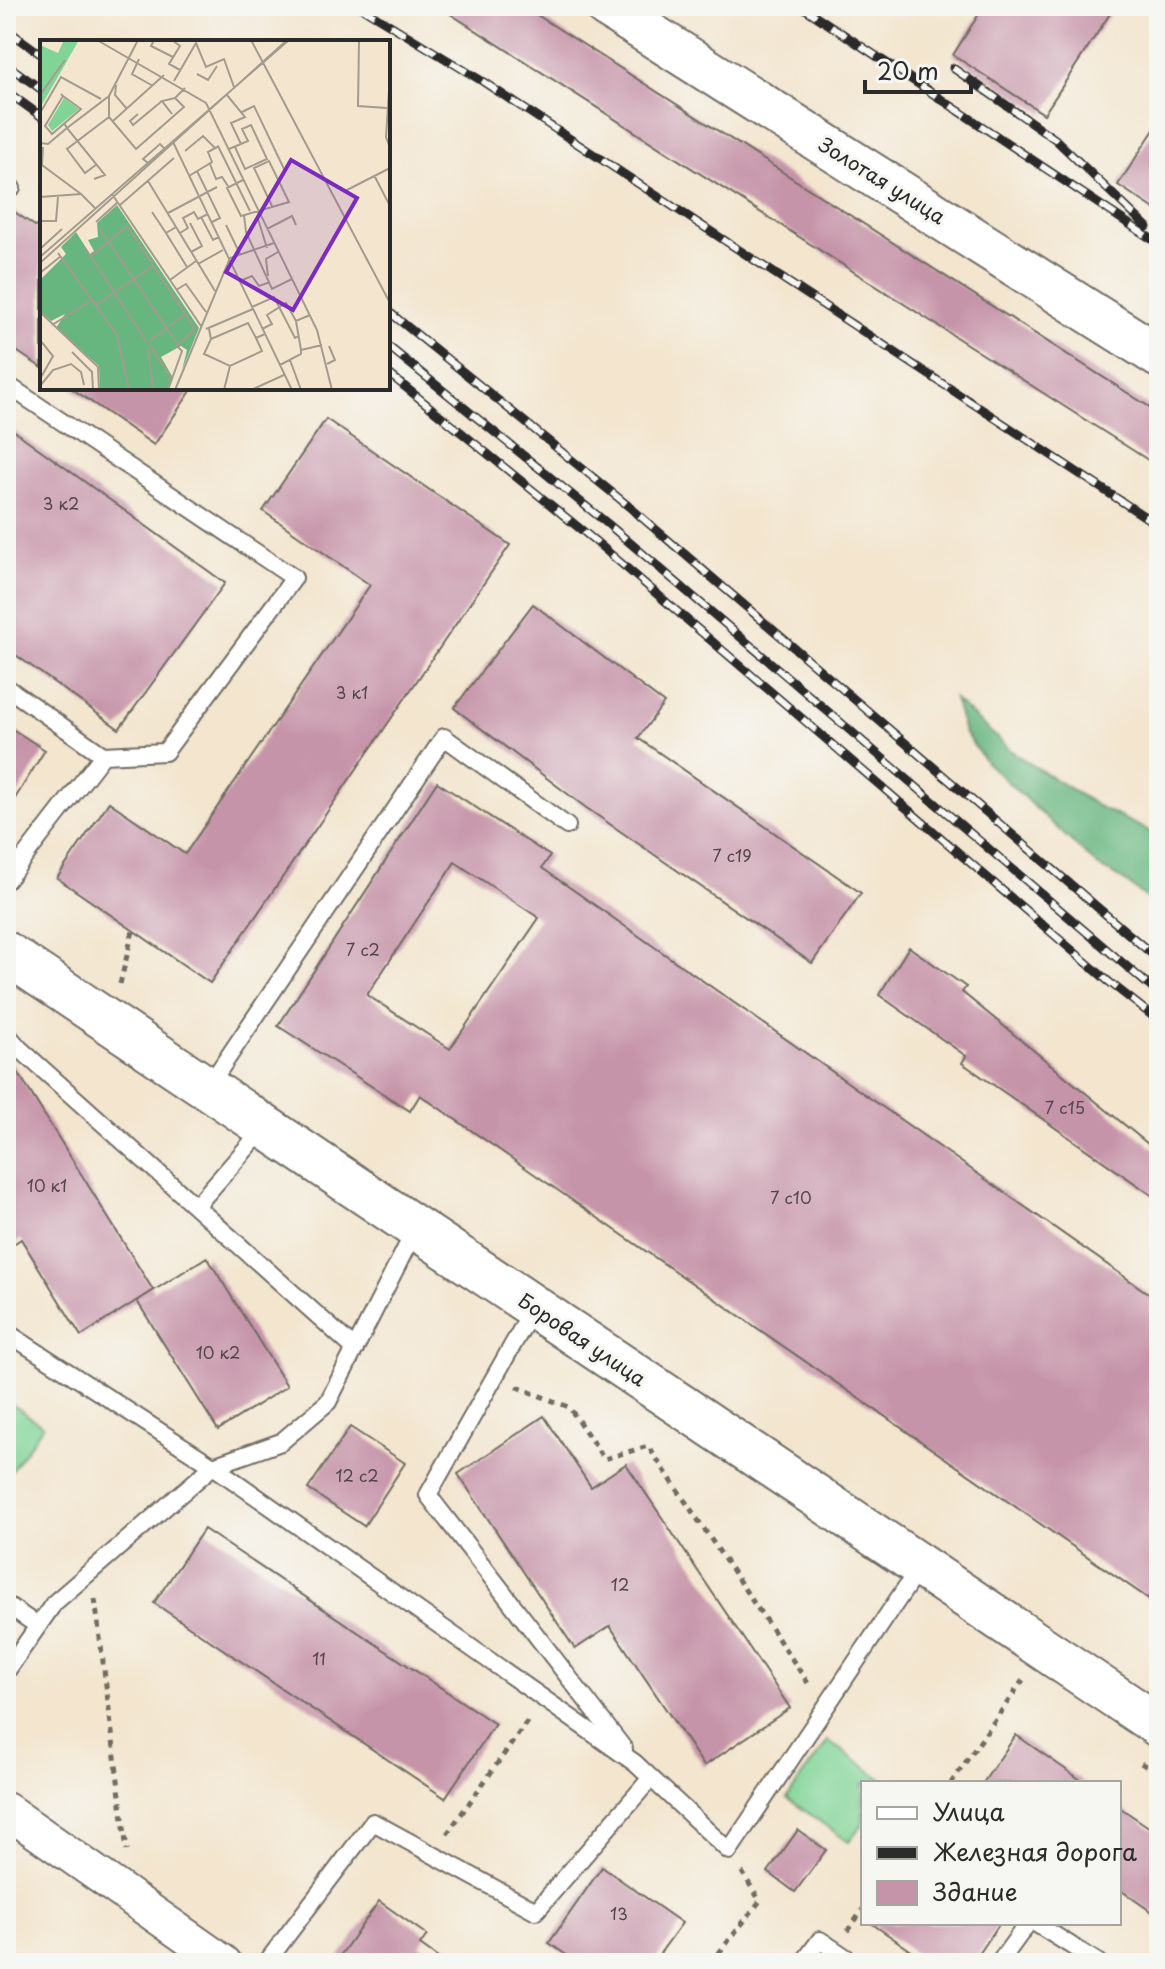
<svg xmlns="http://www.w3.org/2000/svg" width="1165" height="1969" font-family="'Playpen Sans',sans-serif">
<rect width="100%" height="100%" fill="#f6f6f2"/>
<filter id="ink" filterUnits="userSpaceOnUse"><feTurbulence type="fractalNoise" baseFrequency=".0125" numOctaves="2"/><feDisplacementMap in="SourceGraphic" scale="16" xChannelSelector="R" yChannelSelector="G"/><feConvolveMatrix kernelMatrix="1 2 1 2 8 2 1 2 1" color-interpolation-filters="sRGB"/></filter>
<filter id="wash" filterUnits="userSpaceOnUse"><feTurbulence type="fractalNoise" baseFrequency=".006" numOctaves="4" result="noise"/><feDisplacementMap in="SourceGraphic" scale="32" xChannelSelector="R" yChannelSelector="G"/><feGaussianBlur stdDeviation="1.8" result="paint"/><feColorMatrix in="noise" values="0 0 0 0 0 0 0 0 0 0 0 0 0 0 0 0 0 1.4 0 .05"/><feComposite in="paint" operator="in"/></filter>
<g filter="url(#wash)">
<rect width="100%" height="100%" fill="#f3e5ce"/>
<g fill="#80d496" stroke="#568060" stroke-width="2">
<polygon points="6,1400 43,1426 6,1478"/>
<polygon points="828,1741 888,1783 863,1783 863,1822 849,1842 787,1798"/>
</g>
<polygon fill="#68b67f" stroke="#4a7055" stroke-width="2" points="954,699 1015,754 1099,807 1159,836 1159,907 1117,876 1099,867 986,762 964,732"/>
<g id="blocks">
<g fill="#c694a9" fill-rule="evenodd">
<polygon points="438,6 523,6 1159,413 1159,467"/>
<polygon points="984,6 1115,6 1044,114 953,55"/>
<polygon points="1159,122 1159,212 1118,185"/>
<polygon points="6,206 42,231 42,368 6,344"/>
<polygon points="71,388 193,388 154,445"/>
<polygon points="326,419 510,545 210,983 57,878 109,802 185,854 370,585 263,511"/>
<polygon points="6,425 225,583 119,729 6,648"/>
<polygon points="533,604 664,703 638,738 861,893 812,963 585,807 454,708"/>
<polygon points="6,725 45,750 6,813"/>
<path d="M437,782l113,74 -8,12 617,433v305l-739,-511 -10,16 -132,-85zM455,862l84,56 -89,131 -83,-54z"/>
<polygon points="909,947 966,987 962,992 1159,1153 1159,1200 962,1063 966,1056 879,995"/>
<polygon points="6,1053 153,1290 81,1336 21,1239 6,1249"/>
<polygon points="207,1257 287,1386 218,1430 137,1301"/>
<polygon points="544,1416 591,1487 626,1464 790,1708 704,1766 610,1626 575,1649 458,1474"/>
<polygon points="350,1427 405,1463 364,1526 308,1489"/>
<polygon points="204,1529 495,1724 445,1798 154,1603"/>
<polygon points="1016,1735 1085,1783 983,1783"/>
<polygon points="1119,1807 1159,1834 1159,1917 1119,1889"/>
<polygon points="798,1830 826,1850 795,1892 768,1872"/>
<polygon points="602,1867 682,1923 653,1963 578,1963 549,1943"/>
<polygon points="379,1901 427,1935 420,1945 445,1963 335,1963"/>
<polygon points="871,1923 1000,1923 973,1963 929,1963"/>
</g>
</g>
</g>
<g filter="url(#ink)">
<use href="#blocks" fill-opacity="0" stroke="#716c64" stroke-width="2"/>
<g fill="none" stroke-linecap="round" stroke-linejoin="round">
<defs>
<g id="service">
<polyline points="6,184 12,188"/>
<polyline points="6,384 294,578 165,752 103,755 6,687"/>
<polyline points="6,881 103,755"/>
<polyline points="6,1033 20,1049 355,1349"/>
<polyline points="208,1087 444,737 567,826"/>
<polyline points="196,1206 265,1127"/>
<polyline points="534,1307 428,1495 624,1749"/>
<polyline points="6,1332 213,1466 635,1763 729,1851 919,1568"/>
<polyline points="6,1604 38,1626"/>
<polyline points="6,1672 54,1603 213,1466 281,1442 328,1402 416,1228"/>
<polyline points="1035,1923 1099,1963"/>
<polyline points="266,1963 373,1822 536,1911 651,1778"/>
<polyline points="803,1963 820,1940 854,1963"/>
<polyline points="999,1963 1028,1923"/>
</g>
<polyline id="minor" points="6,1810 224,1963"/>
<g id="tertiary">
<polyline points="606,6 1159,356"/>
<polyline points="6,953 1159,1726"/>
</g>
</defs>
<use href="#service" stroke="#716c64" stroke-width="20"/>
<use href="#minor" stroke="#716c64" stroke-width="38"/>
<use href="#tertiary" stroke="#716c64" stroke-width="46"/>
<g stroke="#716c64" stroke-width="5" stroke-dasharray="6 6" stroke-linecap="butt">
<polyline points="120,984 133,931"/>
<polyline points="517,1387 569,1407 604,1459 648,1446 810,1686"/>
<polyline points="95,1599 127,1851"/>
<polyline points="1141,1763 1159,1775"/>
<polyline points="951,1783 1023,1680"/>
<polyline points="447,1834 529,1719"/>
<polyline points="848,1931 863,1909"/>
<polyline points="711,1963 760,1901 742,1872"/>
</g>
<use href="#service" stroke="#fff" stroke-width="16"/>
<use href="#minor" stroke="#fff" stroke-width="34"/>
<use href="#tertiary" stroke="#fff" stroke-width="42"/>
<defs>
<g id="rail">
<polyline points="359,6 482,81 1159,526"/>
<polyline points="801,6 1159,244"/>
<polyline points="6,29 42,55"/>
<polyline points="6,64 42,90"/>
<polyline points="953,68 1055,139 1147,227"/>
<polyline points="6,91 42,117"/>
<polyline points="388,311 626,504 1159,960"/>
<polyline points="388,346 608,524 1159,994"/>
<polyline points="388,373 594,540 1108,981 1159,1021"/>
</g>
</defs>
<use href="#rail" stroke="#2b2b2b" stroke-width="9"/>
<use href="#rail" stroke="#f6f6f2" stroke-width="6" stroke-dasharray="18" stroke-linecap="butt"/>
</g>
</g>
<g text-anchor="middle" stroke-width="6" stroke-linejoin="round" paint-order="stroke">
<g font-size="16" fill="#52454a">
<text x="61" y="510">3 к2</text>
<text x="352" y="699">3 к1</text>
<text x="732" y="862">7 с19</text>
<text x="363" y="956">7 с2</text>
<text x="1065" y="1114">7 с15</text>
<text x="47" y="1192">10 к1</text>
<text x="791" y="1204">7 с10</text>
<text x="218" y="1359">10 к2</text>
<text x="357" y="1482">12 с2</text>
<text x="620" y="1591">12</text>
<text x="319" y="1665">11</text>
<text x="619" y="1920">13</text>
</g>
<g font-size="20" fill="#2b2b2b" stroke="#f6f6f2">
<text transform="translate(882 181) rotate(32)" y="7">Золотая улица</text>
<text transform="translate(582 1340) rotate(34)" y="7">Боровая улица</text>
</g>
</g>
<g transform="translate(40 40)">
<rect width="350" height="350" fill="#f3e5ce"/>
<path d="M24,0h15l-39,68v-63l18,8zM24,58l15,11 -27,22 -4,-6z" fill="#80d496"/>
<path d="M77,165l82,123 -17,42 5,-20 -6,-4 -20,11 11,19 -3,14h-69l-1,-24 -43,-38 9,-14 -14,7 -10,-9 -1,-32 26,-26 -5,-7 15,-15 14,22 4,-3 -6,-11 10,-3 -1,-14z" fill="#68b67f"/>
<path fill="none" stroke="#a39b8d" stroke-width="2" d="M57,0l109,63 111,227 15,60M114,0l-3,6 22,11M132,0l8,6 -11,18 11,6M211,0l139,263M319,0l-1,66 29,2M99,19l-7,15 21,12M157,34l11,6 9,-14M350,35l-4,62 4,11M134,41l22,-38 10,24 18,-8 10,28M76,45l-1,10 12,14M21,54l2,2 18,13 -29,25 -7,-8 18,-30M0,55l25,-35M187,55l18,22 -14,6 10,21M202,72l12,-6 31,65M0,73l21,-36 40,22M98,74l-8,7 3,4 29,-24M132,74l-10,-13 13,-3M69,77l27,32 48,-42 -9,-9 10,-10M73,81l51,-46M24,83l3,5 42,-32 29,-56M133,102l119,248M0,103l8,1 19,-16 38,47 -11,4M178,106l32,65M3,107l-1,18 39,29M189,109l19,-8 -6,-12 9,-4 16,34 -22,10 -10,-22M145,111l18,-15 12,12M108,123l-5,-4 17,-15 4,4M57,124l-12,9 -18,-24 42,-32v-21M170,124l6,15 6,-2 6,9M157,131l23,47 -8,4M334,135l16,31M149,136l23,-14 -4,-10 11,-6M203,140l-16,8 14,28 48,-14 -20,-41 -15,7 18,38M108,141l67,110M305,151l45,-23M72,154l89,132M0,157l41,-3 14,14M80,165l54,-47M112,172l14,21M128,173l49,-26M204,175l2,17 26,57 20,-10M217,176l10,32M161,177l12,23 6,-3M0,181h16l2,-24M56,182l22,-20M150,183l12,23 -11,6M186,185l14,29M136,187l-10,6 21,34M60,189l78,116M227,189l25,-13 4,9M140,193l8,-5 -5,-10 11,-6 4,7 10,-5M45,208l62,94M0,209l22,-20M18,213l59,82 12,55M0,217l249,-217M50,217l37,-31 68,103 -18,17 5,5 -14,39M0,223l247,-223M158,224l25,-14M0,233l21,-17M228,236l-2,-17 12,-7M130,240l26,-19M200,241l12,-5 7,10 11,-4M136,250l10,-6 20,28M56,265l57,-39M212,267l22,-10 21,41 4,-2M0,272l58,55 1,23M256,281l5,29 21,-5M12,285l40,-25M166,289l47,-20M169,289l2,10 37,-16 8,15 9,-4M222,289l10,-5 -5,-9 19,-12 10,18 14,-6M171,299l-7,15 26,12 32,-15 -6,-13M0,300l13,16 -13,23M109,302l36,-28M110,305l22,35M108,307l5,43M32,312l20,20 1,18M250,320l11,30M287,324l8,-4 -6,-14M240,325l21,-11v-4M0,346l13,-16 18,-6 10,8 3,13M135,350l55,-132 44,-15M184,350l6,-24M211,350l33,-15"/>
<path fill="#7b2cbf" fill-opacity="0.15" stroke="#7b2cbf" stroke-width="4" d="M251,120l66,38 -64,112 -67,-38z"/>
<rect width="350" height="350" fill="none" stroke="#2b2b2b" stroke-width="4"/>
</g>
<rect width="1165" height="1969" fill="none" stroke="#f6f6f2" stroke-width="32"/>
<rect x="861" y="1781" width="260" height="144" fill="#f6f6f2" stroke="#a5a5a2" stroke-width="2"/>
<rect x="877" y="1807" width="40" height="12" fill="#ffffff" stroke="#a5a5a2" stroke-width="2"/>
<text x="933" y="1821" font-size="24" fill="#2b2b2b">Улица</text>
<rect x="877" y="1847" width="40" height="12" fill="#2b2b2b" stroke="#a5a5a2" stroke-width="2"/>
<text x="933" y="1861" font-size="24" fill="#2b2b2b">Железная дорога</text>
<rect x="877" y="1881" width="40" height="24" fill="#c694a9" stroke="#a5a5a2" stroke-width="2"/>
<text x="933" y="1901" font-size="24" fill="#2b2b2b">Здание</text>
<path d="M865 80v12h106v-12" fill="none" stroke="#2b2b2b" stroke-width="4"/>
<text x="877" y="80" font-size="24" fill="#2b2b2b" stroke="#f6f6f2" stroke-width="6" paint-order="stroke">20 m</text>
</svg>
